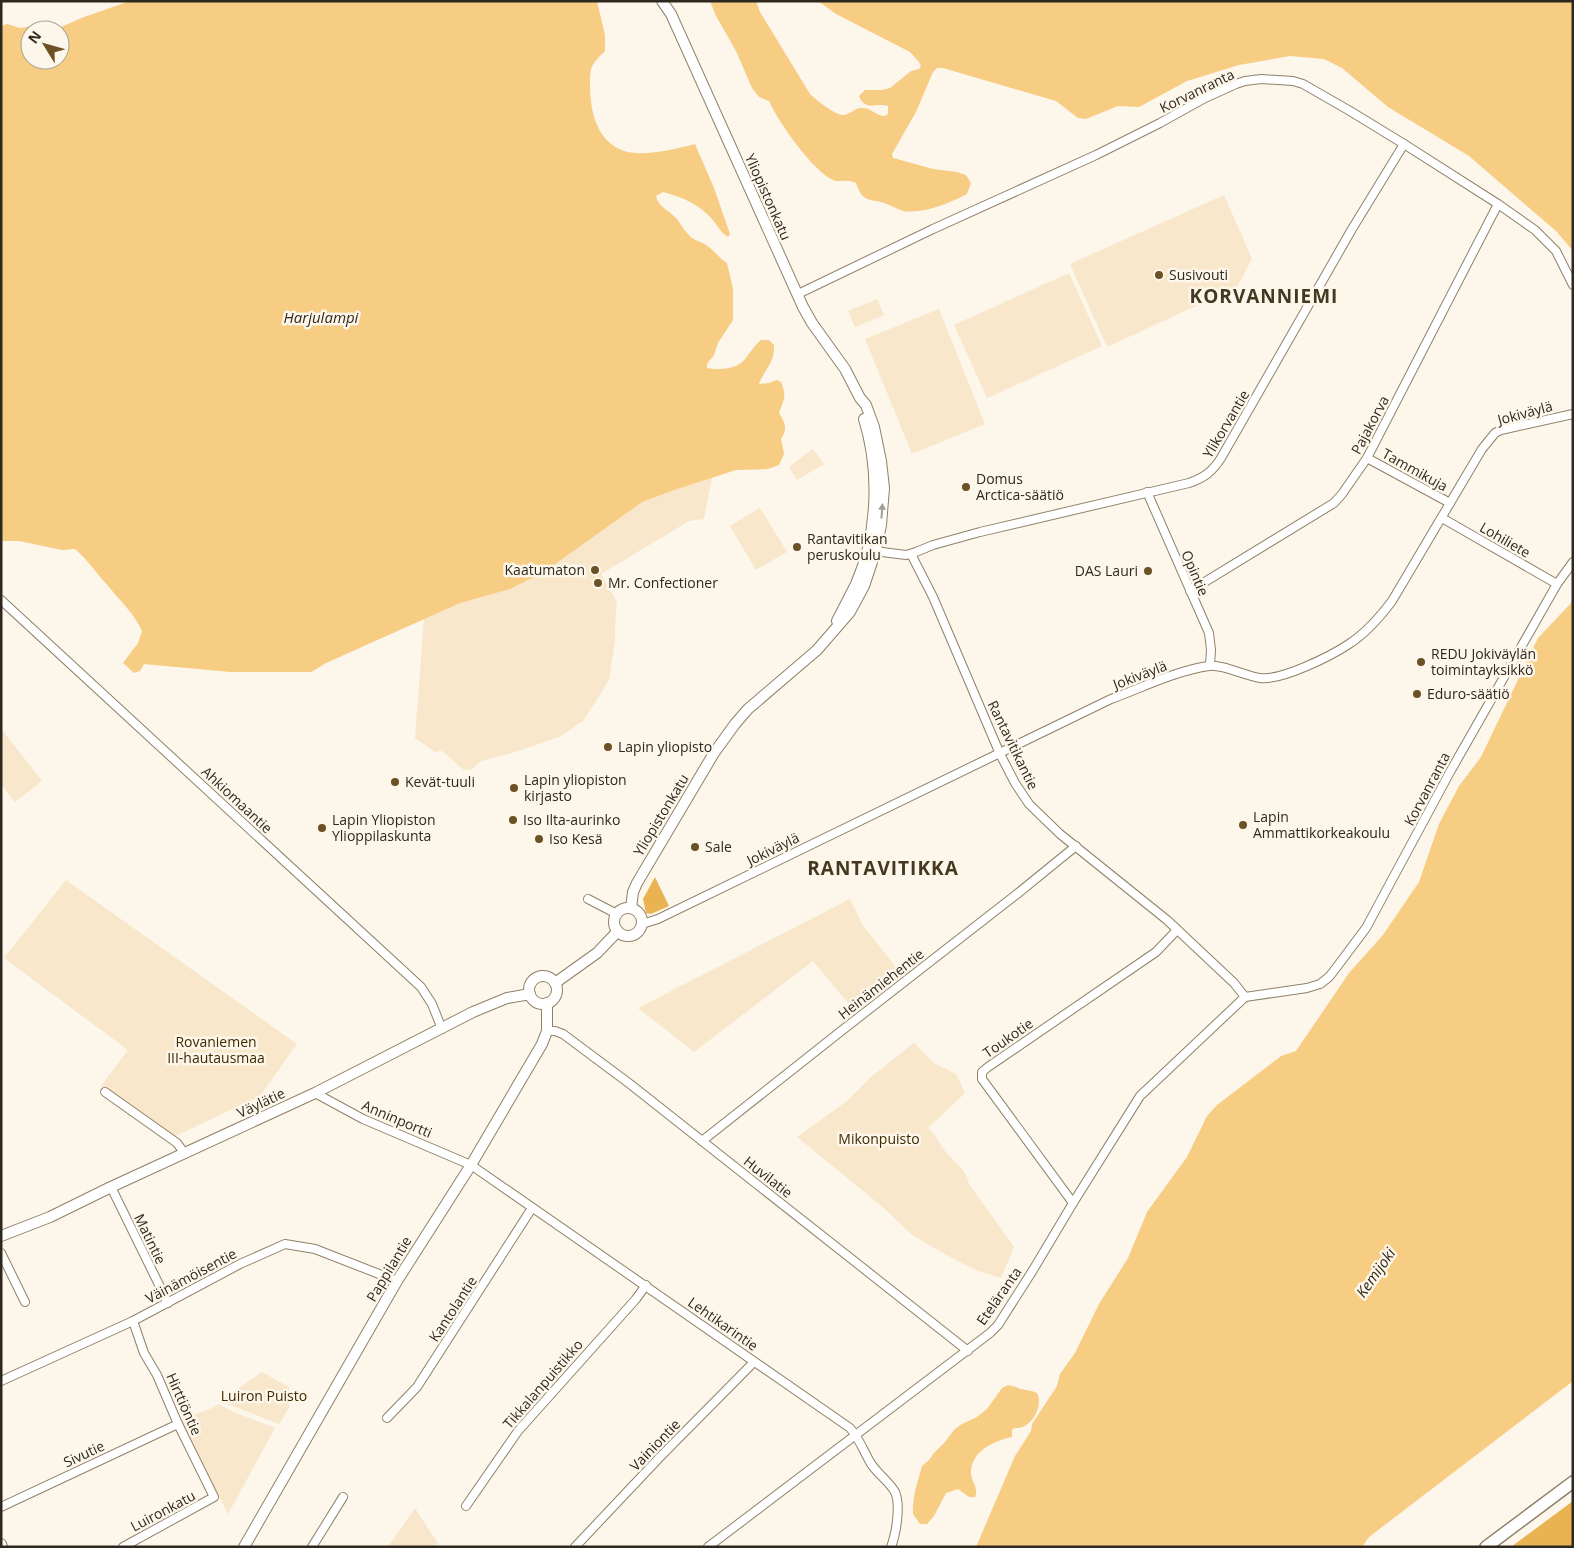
<svg xmlns="http://www.w3.org/2000/svg" width="1574" height="1548" font-family="'Open Sans',sans-serif">
<rect width="100%" height="100%" fill="#fdf6eb"/>
<g fill="#f8e7ca">
<polygon points="1224,195 1252,259 1237,287 1107,347 1070,264"/>
<polygon points="1069,273 1102,346 987,398 954,325"/>
<polygon points="877,299 884,315 855,327 848,311"/>
<polygon points="939,309 985,424 912,454 865,339"/>
<polygon points="813,449 824,464 797,480 789,467"/>
<polygon points="736,470 712,478 704,519 689,521 601,574 617,602 615,624 615,641 609,680 594,704 583,721 559,737 512,753 481,761 472,769 464,770 442,751 435,752 415,738 424,619 326,663 311,672 231,672 144,664 278,611"/>
<polygon points="760,508 787,552 756,570 730,526"/>
<polygon points="2,730 42,781 15,802 1,784"/>
<polygon points="66,880 297,1044 260,1096 171,1138 101,1086 128,1050 4,958"/>
<polygon points="850,899 862,924 901,974 854,1010 813,961 694,1052 638,1008"/>
<path d="M914,1043l20,20 22,11 9,19 -37,35c7,5 9,12 14,19 9,13 19,17 27,34l-1,2 46,64 -13,31 -28,-9 -32,-17 -30,-18 -27,-26 -87,-71 50,-36 24,-24z"/>
<polygon points="262,1372 289,1387 289,1408 279,1424 220,1401"/>
<polygon points="218,1404 236,1413 275,1428 228,1514 180,1420 210,1409"/>
<polygon points="415,1508 440,1547 388,1547"/>
</g>
<g fill="#e9b352">
<polygon points="655,877 669,906 651,914 646,913 643,899"/>
<polygon points="1573,1501 1573,1547 1511,1547 1515,1544"/>
</g>
<g fill="#f7cc83">
<path d="M130,1h467l8,34v16c-5,5 -11,10 -14,18 -1,5 -1,10 -1,15 0,24 5,53 29,65 20,10 55,0 76,-5l19,44 16,46 -2,3c-8,-5 -10,-11 -16,-18 -13,-15 -30,-22 -49,-27l-7,4c2,11 14,15 21,23 4,6 9,14 15,19 4,3 10,4 14,7 8,5 13,13 21,18l6,26v31l-15,23 -4,12 -7,9v4c5,1 8,1 12,1 29,-1 24,-13 42,-29h8l5,5c1,18 -9,23 -15,39l10,-1 8,-3 4,2c6,15 3,16 -2,31 6,9 9,17 2,26l3,15 -5,11 -11,4 -32,1 -62,20 -32,12 -98,70 -34,17 -50,14 -134,60 -15,9h-80l-87,-8 -4,7 -6,2 -11,-10 15,-20 4,-12c-8,-18 -21,-29 -33,-44 -12,-13 -21,-27 -34,-38l-13,1 -43,-9h-18v-515l6,-2 13,4 13,-2 18,4h-21v30h30v-30h-6l30,-13z"/>
<path d="M710,1h46l4,11 50,82c6,6 26,22 34,21 7,-1 11,-8 19,-7 8,0 13,8 22,8l3,-2v-8c-11,-4 -23,6 -29,-10l6,-6h17l8,-2 21,-17 8,-2 2,-3 -2,-4 -9,-10 -74,-38 -18,-13h755v250l-17,-20 -87,-75 -81,-49 -46,-39 -18,-9 -34,-3 -51,9 -52,16 -48,26 -21,-1 -32,13 -8,-1 -22,-17 -113,-33h-6l-4,4 -17,40 -24,42 1,4 4,1 36,10 24,3 9,3 5,8 -4,11c-17,9 -43,20 -64,17 -7,-2 -14,-7 -22,-9 -15,-3 -19,-2 -25,-19 -10,-5 -16,0 -23,-3 -20,-9 -55,-58 -64,-79l-10,-4 -7,-9 -16,-37 -20,-35z"/>
<polygon points="1573,601 1573,1381 1369,1537 1362,1547 976,1547 1015,1456 1031,1431 1032,1424 1057,1386 1060,1374 1075,1353 1099,1304 1128,1258 1147,1212 1187,1157 1207,1116 1217,1105 1281,1056 1296,1051 1349,973 1383,935 1419,882 1439,824 1459,786 1481,757 1538,638"/>
<path d="M1008,1385c5,1 8,2 12,4 6,1 10,1 17,4 1,2 2,5 2,8 0,13 -11,29 -25,27l-2,2v7c-19,4 -42,15 -41,37 1,9 8,14 4,23h-6l-11,-8 -12,4 -12,23 -7,8h-7l-7,-10v-9l2,-14 7,-25 7,-6 5,-7 11,-11 9,-12 8,-6 15,-7 10,-8 15,-21z"/>
</g>
<g fill="none" stroke-linecap="round" stroke-linejoin="round">
<defs>
<g id="minor">
<polyline points="798,294 933,229 1096,155 1160,123 1205,98 1236,84 1245,81 1261,79 1293,81 1303,84 1350,111 1404,144 1498,204 1535,230 1556,251 1573,285"/>
<polyline points="1367,458 1450,503"/>
<polyline points="1147,492 1209,633 1211,650 1210,665"/>
<polyline points="1442,518 1557,584"/>
<path d="M872,549l10,3 24,3 10,-3 17,-7 47,-13 209,-49c15,-5 24,-12 32,-25l131,-229 52,-85"/>
<polyline points="911,554 933,597 1000,754 1015,783 1029,804 1060,834 1167,920 1234,983 1245,997"/>
<polyline points="1190,591 1334,503 1342,494 1367,458 1498,204"/>
<polyline points="1,600 421,987 432,1004 442,1029"/>
<polyline points="588,899 617,914"/>
<path d="M642,924l16,-5 453,-220c30,-11 67,-29 98,-33 13,-2 37,10 51,12 21,3 71,-22 89,-34 17,-11 31,-27 43,-43l90,-152 13,-16 6,-3 72,-16"/>
<polyline points="1245,997 1307,988 1320,984 1329,977 1336,968 1366,928 1450,772 1557,584 1573,562"/>
<polyline points="547,1031 555,1031 563,1034 630,1084 968,1351"/>
<polyline points="105,1092 177,1143 185,1154"/>
<path d="M315,1093l48,26 108,46 379,263c9,10 13,22 20,34 6,11 19,19 25,30 6,13 1,42 -4,55"/>
<polyline points="702,1141 845,1028 1017,894 1076,846"/>
<polyline points="111,1187 168,1303"/>
<polyline points="1073,1203 982,1079 982,1072 988,1067 1156,952 1177,930"/>
<polyline points="1,1253 25,1302"/>
<polyline points="1,1381 133,1321 240,1264 285,1244 315,1249 397,1281"/>
<polyline points="387,1418 417,1387 532,1208"/>
<polyline points="466,1506 518,1431 636,1299 646,1285"/>
<polyline points="1,1507 178,1424"/>
<polyline points="123,1547 214,1497 178,1424 157,1375 144,1353 133,1321"/>
<polyline points="312,1547 343,1497"/>
<polyline points="575,1547 659,1458 754,1362"/>
<polyline points="708,1547 990,1333 998,1325 1033,1270 1073,1203 1140,1096 1245,997"/>
</g>
<g id="tertiary">
<path d="M837,621c6,-12 13,-25 19,-37 22,-50 24,-114 8,-165"/>
<polyline points="631,908 633,892 637,883 714,753 735,724 748,709 817,650 850,612 864,586 876,550 881,525 884,488 881,461 874,427 866,405 860,398 845,369 812,323 803,307 671,14 662,1"/>
<circle cx="628" cy="922" r="14"/>
<circle cx="543" cy="990" r="14"/>
<polyline points="555,983 597,953 618,931"/>
<polyline points="1,1236 50,1217 111,1187 315,1093 473,1012 507,998 530,994"/>
<polyline points="1,1544 2,1547"/>
<polyline points="244,1547 397,1281 471,1165 542,1044 547,1031 547,1003"/>
</g>
<polyline id="secondary" points="1486,1547 1573,1482"/>
</defs>
<use href="#minor" stroke="#908168" stroke-width="10"/>
<use href="#tertiary" stroke="#908168" stroke-width="12"/>
<use href="#secondary" stroke="#908168" stroke-width="14"/>
<use href="#minor" stroke="#fff" stroke-width="8"/>
<use href="#tertiary" stroke="#fff" stroke-width="10"/>
<use href="#secondary" stroke="#fff" stroke-width="11"/>
</g>
<defs><path id="oneway-solid" d="M-6-.8H1V-3.2L6.5 0L1 3.2V.8H-6Z" transform="scale(1.25)"/></defs>
<use fill="#a19e9a" href="#oneway-solid" transform="translate(882 511) rotate(-86)"/>
<g fill="#6b5123" stroke="#fdf6eb" stroke-width="2">
<circle cx="1159" cy="275" r="5"/>
<circle cx="966" cy="487" r="5"/>
<circle cx="797" cy="547" r="5"/>
<circle cx="595" cy="570" r="5"/>
<circle cx="1148" cy="571" r="5"/>
<circle cx="598" cy="583" r="5"/>
<circle cx="1421" cy="662" r="5"/>
<circle cx="1417" cy="694" r="5"/>
<circle cx="608" cy="747" r="5"/>
<circle cx="395" cy="782" r="5"/>
<circle cx="514" cy="788" r="5"/>
<circle cx="513" cy="820" r="5"/>
<circle cx="1243" cy="825" r="5"/>
<circle cx="322" cy="828" r="5"/>
<circle cx="539" cy="839" r="5"/>
<circle cx="695" cy="847" r="5"/>
</g>
<g text-anchor="middle" stroke-width="5" stroke-linejoin="round" paint-order="stroke">
<g font-size="14" fill="#2e281e" stroke="#fdf6eb">
<text transform="translate(1197 91) rotate(-26)" y="5">Korvanranta</text>
<text transform="translate(768 197) rotate(66)" y="5">Yliopistonkatu</text>
<text transform="translate(1525 413) rotate(-15)" y="5">Jokiväylä</text>
<text transform="translate(1226 424) rotate(-59)" y="5">Ylikorvantie</text>
<text transform="translate(1370 425) rotate(-62)" y="5">Pajakorva</text>
<text transform="translate(1415 470) rotate(29)" y="5">Tammikuja</text>
<text transform="translate(1505 540) rotate(30)" y="5">Lohiliete</text>
<text transform="translate(1195 573) rotate(67)" y="5">Opintie</text>
<text transform="translate(1140 675) rotate(-21)" y="5">Jokiväylä</text>
<text transform="translate(1013 745) rotate(64)" y="5">Rantavitikantie</text>
<text transform="translate(1427 789) rotate(-62)" y="5">Korvanranta</text>
<text transform="translate(237 800) rotate(43)" y="5">Ahkiomaantie</text>
<text transform="translate(661 815) rotate(-59)" y="5">Yliopistonkatu</text>
<text transform="translate(773 849) rotate(-26)" y="5">Jokiväylä</text>
<text transform="translate(881 984) rotate(-38)" y="5">Heinämiehentie</text>
<text transform="translate(1008 1038) rotate(-35)" y="5">Toukotie</text>
<text transform="translate(261 1103) rotate(-25)" y="5">Väylätie</text>
<text transform="translate(397 1119) rotate(23)" y="5">Anninportti</text>
<text transform="translate(768 1177) rotate(38)" y="5">Huvilatie</text>
<text transform="translate(150 1239) rotate(64)" y="5">Matintie</text>
<text transform="translate(389 1269) rotate(-59)" y="5">Pappilantie</text>
<text transform="translate(191 1276) rotate(-28)" y="5">Väinämöisentie</text>
<text transform="translate(999 1296) rotate(-55)" y="5">Eteläranta</text>
<text transform="translate(453 1309) rotate(-57)" y="5">Kantolantie</text>
<text transform="translate(723 1324) rotate(35)" y="5">Lehtikarintie</text>
<text transform="translate(543 1384) rotate(-49)" y="5">Tikkalanpuistikko</text>
<text transform="translate(184 1404) rotate(66)" y="5">Hirttiöntie</text>
<text transform="translate(655 1445) rotate(-46)" y="5">Vainiontie</text>
<text transform="translate(84 1454) rotate(-25)" y="5">Sivutie</text>
<text transform="translate(163 1511) rotate(-28)" y="5">Luironkatu</text>
</g>
<g font-size="14" fill="#2e281e" stroke="#fdf6eb" text-anchor="start">
<text x="1169" y="280">Susivouti</text>
<text x="976" y="484">Domus<tspan x="976" dy="16">Arctica-säätiö</tspan></text>
<text x="807" y="544">Rantavitikan<tspan x="807" dy="16">peruskoulu</tspan></text>
<text x="585" y="575" text-anchor="end">Kaatumaton</text>
<text x="1138" y="576" text-anchor="end">DAS Lauri</text>
<text x="608" y="588">Mr. Confectioner</text>
<text x="1431" y="659">REDU Jokiväylän<tspan x="1431" dy="16">toimintayksikkö</tspan></text>
<text x="1427" y="699">Eduro-säätiö</text>
<text x="618" y="752">Lapin yliopisto</text>
<text x="524" y="785">Lapin yliopiston<tspan x="524" dy="16">kirjasto</tspan></text>
<text x="405" y="787">Kevät-tuuli</text>
<text x="1253" y="822">Lapin<tspan x="1253" dy="16">Ammattikorkeakoulu</tspan></text>
<text x="332" y="825">Lapin Yliopiston<tspan x="332" dy="16">Ylioppilaskunta</tspan></text>
<text x="523" y="825">Iso Ilta-aurinko</text>
<text x="549" y="844">Iso Kesä</text>
<text x="705" y="852">Sale</text>
</g>
<g font-size="14" fill="#3f2a00" stroke="#fdf6eb">
<text x="216" y="1047">Rovaniemen<tspan x="216" dy="16">III-hautausmaa</tspan></text>
<text x="879" y="1144">Mikonpuisto</text>
<text x="264" y="1401">Luiron Puisto</text>
</g>
<g font-size="15" font-style="italic" fill="#342918" stroke="#fdf6eb">
<text x="321" y="323">Harjulampi</text>
<text transform="translate(1376 1273) rotate(-55)" y="5">Kemijoki</text>
</g>
<g font-size="19" font-weight="bold" letter-spacing="1" fill="#453821" stroke="#fdf6eb">
<text x="1264" y="303">KORVANNIEMI</text>
<text x="883" y="875">RANTAVITIKKA</text>
</g>
</g>
<rect width="1574" height="1548" fill="none" stroke="#2e281e" stroke-width="5"/>
<g transform="translate(45 45) rotate(307)"><circle r="24" fill="#fdf6eb" stroke="#aaa499"/>
<path d="M0-4L9 19L0 12L-9 19Z" fill="#6b5123"/>
<text y="-8" font-size="14" font-weight="bold" text-anchor="middle" fill="#2e281e">N</text>
</g>
</svg>
